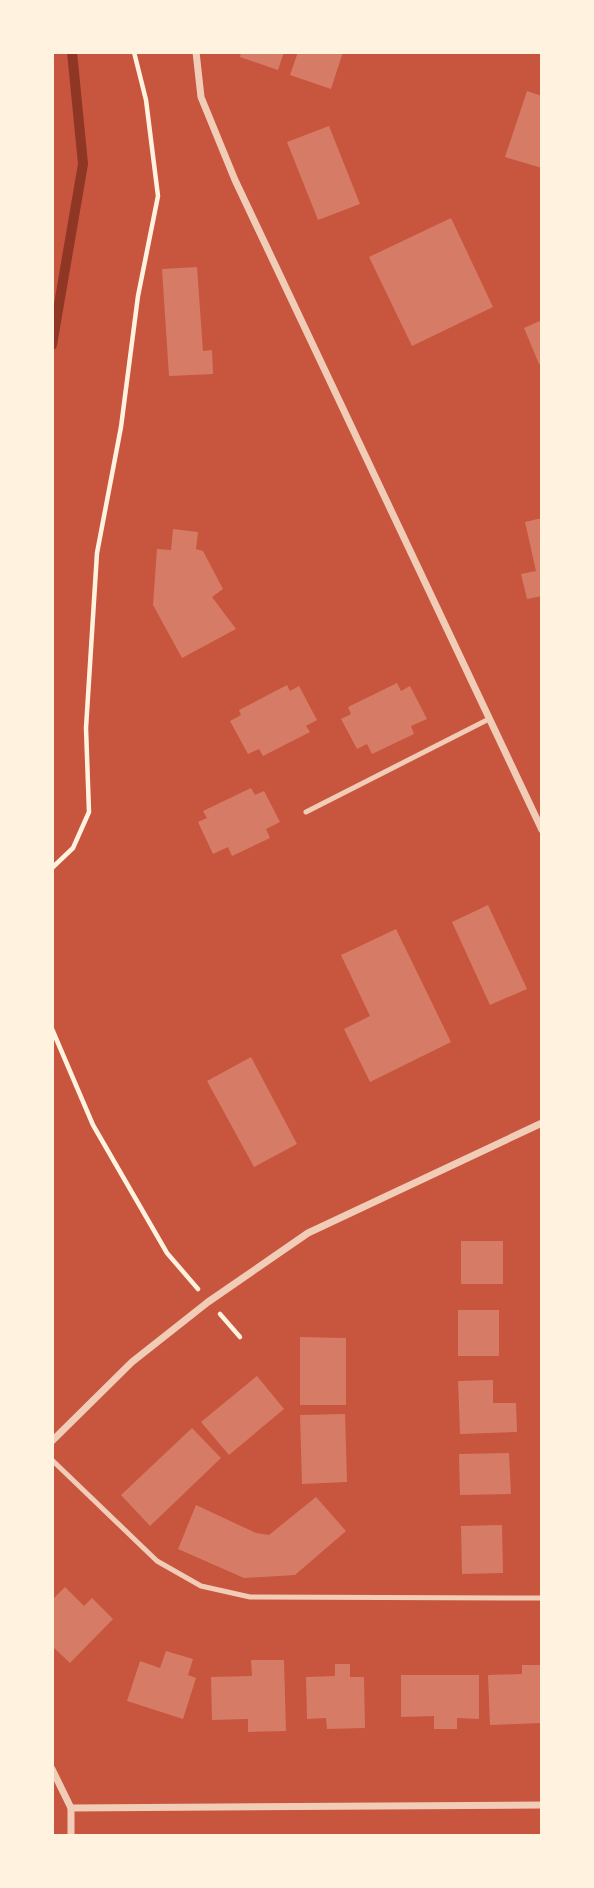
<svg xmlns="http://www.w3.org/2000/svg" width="594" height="1888" font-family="'Varela Round',sans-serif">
<rect width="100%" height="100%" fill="#c8553d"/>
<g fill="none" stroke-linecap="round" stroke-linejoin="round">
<polyline stroke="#8f3625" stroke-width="10" points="52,345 83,164 72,52"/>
</g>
<g fill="#d67c66">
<polygon points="241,52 284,52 278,70 240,57"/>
<polygon points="298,52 343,52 331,89 290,75"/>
<polygon points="527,91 542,96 542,168 505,157"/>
<polygon points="329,126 360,204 318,220 287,142"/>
<polygon points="451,218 493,307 412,346 369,257"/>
<polygon points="197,267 203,351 212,350 213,374 169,376 162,269"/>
<polygon points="542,320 542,363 539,364 524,328"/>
<polygon points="542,518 542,596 527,599 521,574 536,571 525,522"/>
<polygon points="173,529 198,532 196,549 203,551 223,589 212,597 236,629 182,658 153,605 157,549 171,550"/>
<polygon points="397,683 401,691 410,686 427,719 411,726 414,734 372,754 367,744 357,749 341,719 351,714 348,707"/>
<polygon points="287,685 290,691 299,686 317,720 306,726 310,732 263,756 259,749 248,754 230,721 241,715 239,710"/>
<polygon points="251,788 255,795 264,791 280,822 266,829 270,838 232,856 228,847 213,854 198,822 207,818 203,811"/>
<polygon points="488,905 527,989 490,1005 452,922"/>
<polygon points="396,929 451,1042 370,1082 344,1029 370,1016 341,955"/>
<polygon points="251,1057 297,1144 254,1167 207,1081"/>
<rect x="461" y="1241" width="42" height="43"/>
<rect x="458" y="1310" width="41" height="46"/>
<polygon points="300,1337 346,1338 346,1405 300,1405"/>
<polygon points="257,1376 284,1409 229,1455 201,1422"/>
<polygon points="493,1380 493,1403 516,1403 517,1432 460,1434 458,1381"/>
<polygon points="345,1414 347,1482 302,1484 300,1415"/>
<polygon points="192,1428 221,1458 150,1526 121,1495"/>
<polygon points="509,1453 511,1494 460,1495 459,1454"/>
<polygon points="316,1497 346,1531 295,1575 244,1578 178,1549 196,1505 256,1533 269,1535"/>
<polygon points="502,1525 503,1573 462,1574 461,1526"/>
<polygon points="65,1587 84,1606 92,1598 113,1619 70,1663 52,1646 52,1600"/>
<polygon points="166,1651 193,1659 188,1675 196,1678 183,1719 127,1701 140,1661 160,1668"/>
<polygon points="251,1660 284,1660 286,1731 248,1732 248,1719 212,1720 211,1677 252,1676"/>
<polygon points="335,1664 350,1664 350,1677 364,1677 365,1728 327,1729 326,1718 307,1719 306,1677 335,1676"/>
<polygon points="522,1665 542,1665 542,1723 490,1725 488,1675 522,1674"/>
<polygon points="401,1675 479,1675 479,1719 457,1718 457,1729 434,1729 434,1716 401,1717"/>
</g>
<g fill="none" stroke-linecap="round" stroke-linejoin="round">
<g stroke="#fff3e0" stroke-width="4.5">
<polyline points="52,868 73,848 89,812 86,728 97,553 121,427 138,296 158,196 146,100 134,52"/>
<polyline points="52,1029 93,1125 167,1253 198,1289"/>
<polyline points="220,1314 240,1337"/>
</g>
<g stroke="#f1ccb7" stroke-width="5">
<polyline points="306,812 489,719"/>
<polyline points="52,1460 157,1561 201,1586 250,1597 542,1598"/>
</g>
<g stroke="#f1ccb7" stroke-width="7">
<polyline points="196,52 201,97 235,180 542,830"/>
<polyline points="52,1441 132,1362 208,1302 308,1233 542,1123"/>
<polyline points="52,1769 71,1808 71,1836"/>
<polyline points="71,1808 542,1805"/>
</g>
</g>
<rect width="594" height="1888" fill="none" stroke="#fff3e0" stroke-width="108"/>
</svg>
